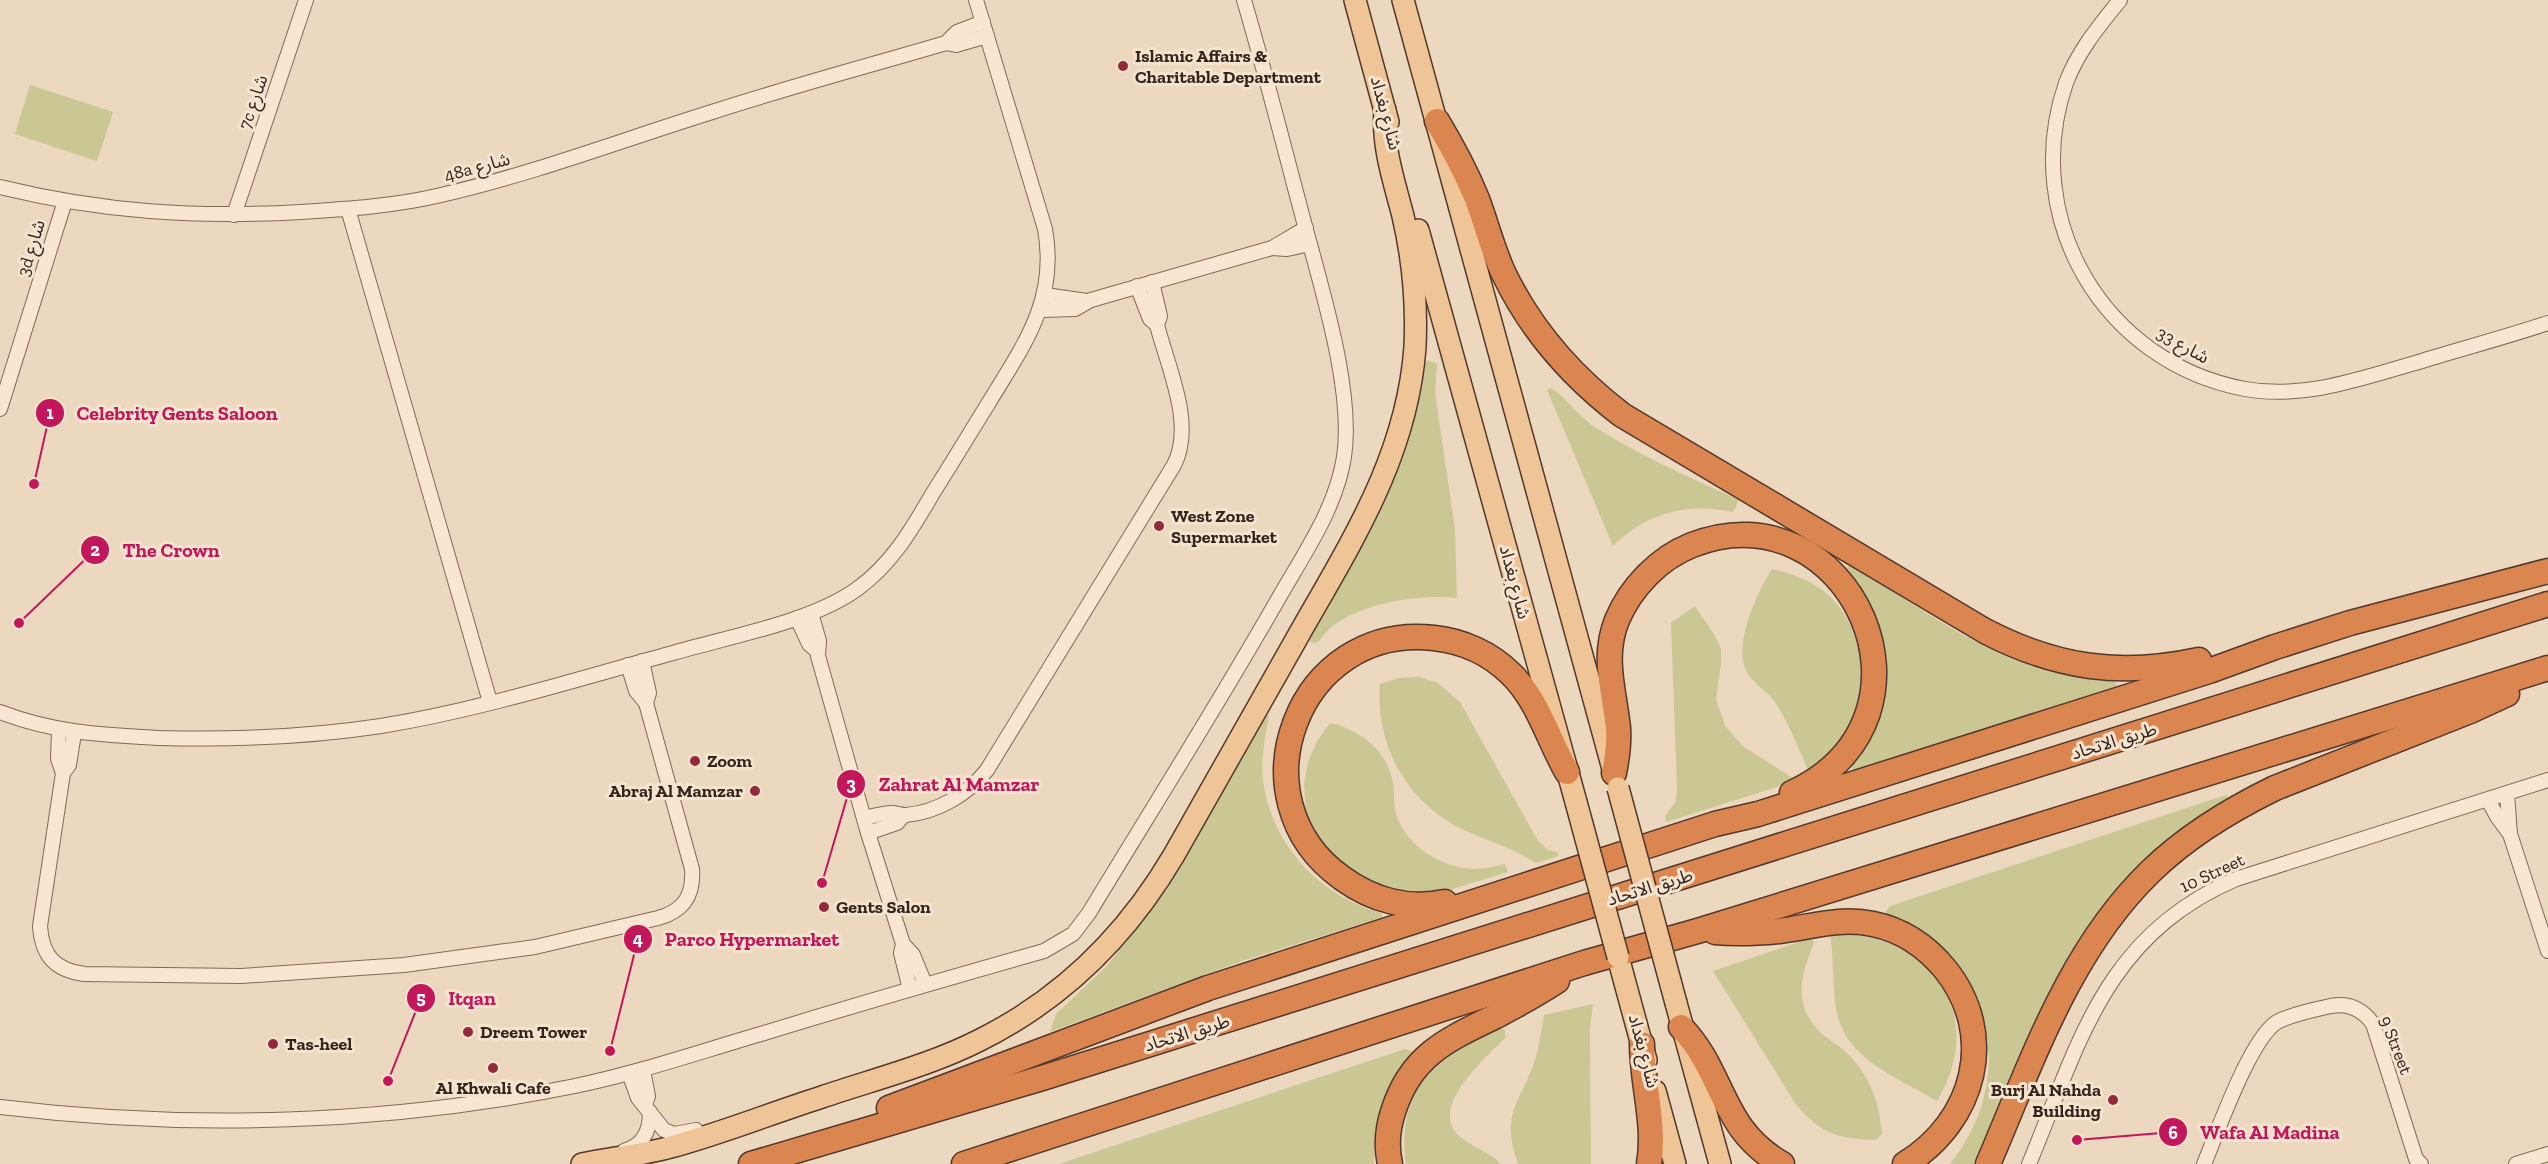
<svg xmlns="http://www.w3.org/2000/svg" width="2548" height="1164" font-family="'Zilla Slab','Noto Sans Arabic',serif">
<rect width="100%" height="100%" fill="#ecd7bf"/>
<g fill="#cac794">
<polygon points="30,85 113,112 97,161 15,134"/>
<path d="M1427,360l10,4 -2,29 20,136 2,69c-37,-4 -91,4 -123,27 -6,4 -10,11 -16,17l-6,1 -3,-3 1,-6c33,-57 70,-113 92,-176 11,-31 13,-66 25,-98z"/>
<path d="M1551,388c16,10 26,27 42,38 45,29 96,51 146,74l-6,12c-46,-10 -87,1 -120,34l-66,-156z"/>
<path d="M1850,564c81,50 165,118 265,116l2,6 -264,85 -2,-8c53,-65 41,-129 -5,-194z"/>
<path d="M1772,569c49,11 76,34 87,83 4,20 4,40 -3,59 -9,26 -28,43 -47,61 -10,-22 -19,-46 -32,-67 -8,-13 -21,-19 -29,-31 -17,-27 9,-81 24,-105z"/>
<polygon points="1695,606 1715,636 1721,649 1721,664 1716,699 1725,726 1744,747 1793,778 1793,782 1666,822 1665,816 1676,801 1677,788 1671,623"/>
<path d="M1419,677l19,6 22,19 78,139 10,9 9,2 2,4 -23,7c-24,-16 -50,-22 -76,-35 -54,-27 -85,-84 -80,-144l19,-6z"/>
<path d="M1264,714l5,1c-4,21 -8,42 -6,64 7,64 57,118 118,134l2,4 -141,44 -192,71 6,-18 51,-48 61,-78z"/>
<path d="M1330,723c28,6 55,26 62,55 3,12 1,24 4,36 10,32 45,54 78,55 11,0 21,-3 31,-5l3,8 -69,21 -31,2 -46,-15 -39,-34 -17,-35 -2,-26 4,-23 8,-19z"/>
<path d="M2226,795l3,5 -85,62 -37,41 -130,261h-27c72,-90 40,-207 -65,-251l5,-7z"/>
<path d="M1830,934c98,-3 160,78 107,167 -39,-23 -94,-43 -101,-93 -4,-24 -2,-49 -6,-74z"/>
<path d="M1811,938l3,5c-13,32 -22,60 6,89 9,8 20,14 29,23 21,21 31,50 33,79l-6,6c-39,-1 -57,-7 -81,-37l-82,-132z"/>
<path d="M1593,1004l-3,25 1,135h-73c-17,-48 -1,-57 15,-98 6,-16 8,-34 11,-51z"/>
<path d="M1499,1028l6,2v8c-18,19 -76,67 -47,97 13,12 31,16 43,29h-95c-10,-76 30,-106 93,-136z"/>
<path d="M1405,1049l9,3c-28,33 -40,69 -40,112h-315z"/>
</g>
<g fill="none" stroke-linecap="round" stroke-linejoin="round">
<defs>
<g id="street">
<path d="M2120,0c-21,26 -42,51 -54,83 -47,136 38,280 179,306 60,11 120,-12 177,-28 42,-13 84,-24 126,-38"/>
<polyline points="946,43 957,32 983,22"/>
<path d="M0,187c103,25 195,31 301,25 47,-3 94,-6 140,-17 92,-21 181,-55 271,-83 77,-25 156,-46 234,-69l10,2 31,-9"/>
<polyline points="348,209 490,702"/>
<polyline points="234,215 306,0"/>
<polyline points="1272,248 1287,249 1310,244"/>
<polyline points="1137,286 1150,319 1157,325"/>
<polyline points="1045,295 1087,301"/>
<polyline points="1041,310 1075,309 1091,300 1272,248 1306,228"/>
<polyline points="0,409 65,201"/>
<polyline points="811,613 819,641 818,656 868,833 903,944 901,953 910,989"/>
<polyline points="797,618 809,644 817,651"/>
<polyline points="642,661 649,693 646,703"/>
<path d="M0,712c54,21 103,23 160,26 74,2 148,-1 221,-12 99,-16 196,-47 292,-73 54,-16 139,-31 184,-64 35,-25 55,-60 76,-96 19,-30 37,-60 55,-89 35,-58 70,-103 57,-175l-69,-229"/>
<polyline points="59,731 58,759 63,773"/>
<path d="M74,733l-5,32 -6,8 -23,153c2,30 15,44 44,48l157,2 163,-11 131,-18 123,-29c26,-7 36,-23 34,-49l-46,-166 -10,-12 -8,-26"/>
<polyline points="2507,794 2510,834 2548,951"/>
<polyline points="2488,800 2498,818 2510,834"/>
<path d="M864,818c9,-2 19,-5 28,-5 5,0 9,2 14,2 32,-3 62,-21 81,-45l187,-305c21,-41 -6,-97 -17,-140l3,-9 -8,-34"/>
<polyline points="868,833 897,823 904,815"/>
<polyline points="903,944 913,955 925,984"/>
<polyline points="643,1070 648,1096 645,1105"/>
<polyline points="629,1073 638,1098 664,1130 674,1134 696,1130"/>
<path d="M0,1107c190,23 387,17 575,-21 63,-13 124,-34 186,-52 94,-29 188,-56 283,-83l29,-17 16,-21c63,-104 128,-207 188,-312 26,-46 59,-92 67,-144 10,-65 -22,-167 -39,-231 -20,-75 -39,-151 -61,-226"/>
<path d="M624,1151c19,-6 26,-19 26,-39"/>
<path d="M2029,1164c51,-122 75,-228 207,-285l312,-99"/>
<path d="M2204,1164c14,-33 46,-125 73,-142 15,-8 33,-11 49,-15 19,-5 35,0 47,17l43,135 5,5"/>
<polyline points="2516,1164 2548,1154"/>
</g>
<g id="primary">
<polyline points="1355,0 1388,122"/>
<polyline points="1403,0 1613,769"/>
<polyline points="1418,230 1576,802"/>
<polyline points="1618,957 1646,1060"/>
<polyline points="1676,1003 1720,1164"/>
<polyline points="1655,1091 1675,1164"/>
<path d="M582,1164c30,-6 60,-9 89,-17 51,-14 101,-34 151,-50 53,-18 109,-32 158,-57 84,-42 147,-105 194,-185 41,-73 82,-145 123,-217 53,-94 110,-180 118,-291 2,-44 -2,-88 -12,-131 -9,-35 -21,-69 -18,-106"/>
</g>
<g id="highway">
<path d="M1437,121c15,25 29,51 40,78 9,24 15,49 26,73 28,59 68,104 119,143l363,216c71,37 135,46 214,29"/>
<path d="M1614,773c3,-15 5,-30 4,-45 -4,-38 -16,-71 -1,-108 14,-33 42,-62 75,-75 157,-61 264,172 100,248"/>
<path d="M1445,902c-37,8 -73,-2 -103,-24 -111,-79 -44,-256 92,-240 28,3 56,15 77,36 27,26 37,65 56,98"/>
<path d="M1715,932c21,2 43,1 64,-1 32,-4 62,-14 94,-7 29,6 53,22 72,45 53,66 30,152 -40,195"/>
<path d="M1681,1027c45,47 38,101 101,137"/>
<path d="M1642,1044c0,40 14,80 7,120"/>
<polyline points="889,1108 1208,988 1715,824 1758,814 2209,671 2275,647 2350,623 2548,571"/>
<polyline points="751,1164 1039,1079 2548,604"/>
<polyline points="964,1164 1584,963 1701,930 2548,668"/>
<path d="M1390,1164c-4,-18 -2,-38 4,-55 18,-55 55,-70 102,-93 21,-11 41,-22 61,-35"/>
<path d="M1988,1164c44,-102 81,-214 163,-293 36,-35 79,-61 124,-83l195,-77 37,-17"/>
</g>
</defs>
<use href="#street" stroke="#846858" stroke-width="16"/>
<use href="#primary" stroke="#52382d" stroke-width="24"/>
<use href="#highway" stroke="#52382d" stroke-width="27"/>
<use href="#street" stroke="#f8e6d2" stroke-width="14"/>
<use href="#primary" stroke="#efc597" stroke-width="21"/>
<use href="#highway" stroke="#db8651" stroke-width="24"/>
<defs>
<g id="primary-bridge">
<polyline points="1618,788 1676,1003"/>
<polyline points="1576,802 1618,957"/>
</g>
</defs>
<use href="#primary-bridge" stroke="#52382d" stroke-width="24" stroke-linecap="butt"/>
<use href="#primary-bridge" stroke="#efc597" stroke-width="21"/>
</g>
<g fill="#922a3c" stroke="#f4e3cf" stroke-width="2">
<circle cx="1123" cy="66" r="6"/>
<circle cx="1159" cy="526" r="6"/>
<circle cx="695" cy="761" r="6"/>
<circle cx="755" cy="791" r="6"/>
<circle cx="824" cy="907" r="6"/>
<circle cx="468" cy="1032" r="6"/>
<circle cx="273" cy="1044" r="6"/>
<circle cx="493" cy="1068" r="6"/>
<circle cx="2113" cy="1100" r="6"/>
</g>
<g text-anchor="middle" stroke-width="6" stroke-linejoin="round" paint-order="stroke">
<g font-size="18" font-weight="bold" fill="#34241c" stroke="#f4e3cf" text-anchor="start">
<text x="1135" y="62">Islamic Affairs &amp;<tspan x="1135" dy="21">Charitable Department</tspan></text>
<text x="1171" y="522">West Zone<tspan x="1171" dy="21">Supermarket</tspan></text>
<text x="707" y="767">Zoom</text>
<text x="743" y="797" text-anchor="end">Abraj Al Mamzar</text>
<text x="836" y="913">Gents Salon</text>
<text x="480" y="1038">Dreem Tower</text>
<text x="285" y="1050">Tas-heel</text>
<text x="493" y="1094" text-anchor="middle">Al Khwali Cafe</text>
<text x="2101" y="1096" text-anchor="end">Burj Al Nahda<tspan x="2101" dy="21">Building</tspan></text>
</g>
<g font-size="18" fill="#34241c" stroke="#f4e3cf">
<text transform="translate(253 102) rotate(-71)" y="6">7c شارع</text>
<text transform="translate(1386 113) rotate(75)" y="6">شارع بغداد</text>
<text transform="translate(477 167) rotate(-15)" y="6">48a شارع</text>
<text transform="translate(31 248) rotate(-73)" y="6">3d شارع</text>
<text transform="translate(2183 345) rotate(29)" y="6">شارع 33</text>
<text transform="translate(1515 582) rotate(75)" y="6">شارع بغداد</text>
<text transform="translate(2114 741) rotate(-17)" y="6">طريق الاتحاد</text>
<text transform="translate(2212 873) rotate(-25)" y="6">10 Street</text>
<text transform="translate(1650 887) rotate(-17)" y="6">طريق الاتحاد</text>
<text transform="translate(1187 1033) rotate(-17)" y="6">طريق الاتحاد</text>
<text transform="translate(2396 1045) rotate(69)" y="6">9 Street</text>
<text transform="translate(1644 1051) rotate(75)" y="6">شارع بغداد</text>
</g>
</g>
<path fill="none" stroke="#c2185b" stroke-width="2" d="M34 484L50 413M19 623L95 550M822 883L851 784M610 1051L638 939M388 1081L421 998M2077 1140L2173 1132"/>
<g fill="#c2185b" stroke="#f4e3cf" stroke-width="2">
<circle cx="34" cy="484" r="6"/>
<circle cx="19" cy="623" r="6"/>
<circle cx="822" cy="883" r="6"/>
<circle cx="610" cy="1051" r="6"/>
<circle cx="388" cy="1081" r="6"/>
<circle cx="2077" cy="1140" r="6"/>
<circle cx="50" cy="413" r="15"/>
<circle cx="95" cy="550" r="15"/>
<circle cx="851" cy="784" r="15"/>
<circle cx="638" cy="939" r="15"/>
<circle cx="421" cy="998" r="15"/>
<circle cx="2173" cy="1132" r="15"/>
</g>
<g font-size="18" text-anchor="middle" font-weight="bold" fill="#fff">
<text x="50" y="419">1</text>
<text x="95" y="556">2</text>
<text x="851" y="790">3</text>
<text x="638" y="945">4</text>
<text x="421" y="1004">5</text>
<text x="2173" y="1139">6</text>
</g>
<g font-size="20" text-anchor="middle" font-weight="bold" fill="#c2185b" stroke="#f4e3cf" stroke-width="6" stroke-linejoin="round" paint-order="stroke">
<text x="177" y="420">Celebrity Gents Saloon</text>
<text x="171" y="557">The Crown</text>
<text x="959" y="791">Zahrat Al Mamzar</text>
<text x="752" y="946">Parco Hypermarket</text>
<text x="472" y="1005">Itqan</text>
<text x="2270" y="1139">Wafa Al Madina</text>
</g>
</svg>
